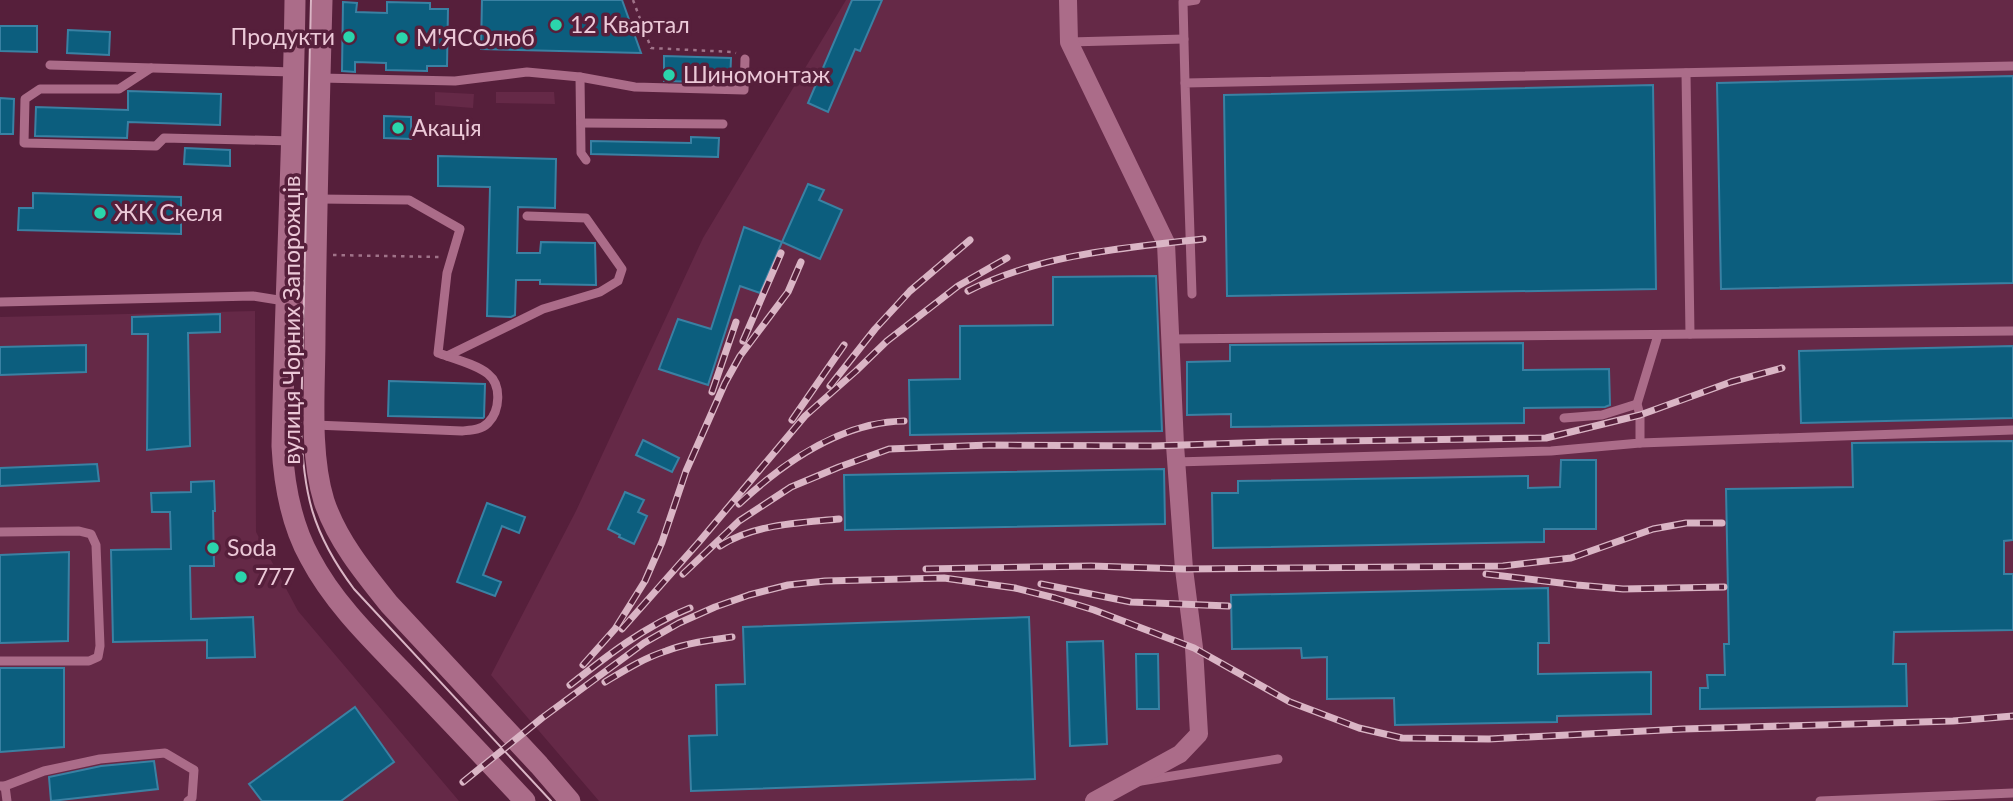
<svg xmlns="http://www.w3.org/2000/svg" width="2013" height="801" font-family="Lato,sans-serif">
<rect width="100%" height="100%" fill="#561f3b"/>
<g fill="#652947">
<polygon points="846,0 2013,0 2013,801 599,801 491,675 576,511 703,238"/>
<polygon points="435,92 474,94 473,108 435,105"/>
<polygon points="496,92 554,92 555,104 496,103"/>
<polygon points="255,311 256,532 298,611 459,801 0,801 0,317"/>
</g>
<g fill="#0c5e7e" stroke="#3a81a3" stroke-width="2">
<polygon points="482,0 622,0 641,53 481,49"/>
<polygon points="852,0 882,0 860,51 855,49 828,112 808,103"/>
<polygon points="343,2 357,3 356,12 387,13 387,2 430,3 430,9 448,9 447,66 427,66 427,71 386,70 386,63 355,62 355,72 342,71"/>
<polygon points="0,26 37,26 37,52 0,51"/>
<polygon points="68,30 110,32 109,55 67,53"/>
<polygon points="664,56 731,58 730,83 664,81"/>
<polygon points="2013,76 2013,283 1721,289 1717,83"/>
<polygon points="1653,85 1656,289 1227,296 1224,95"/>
<polygon points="128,91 221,94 220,125 128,122 127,138 35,136 36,107 128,110"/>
<polygon points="0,98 14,99 13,134 0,134"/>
<polygon points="384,116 411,117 411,139 384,138"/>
<polygon points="691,137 719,138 718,157 591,154 591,141 691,143"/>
<polygon points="185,148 230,150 230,166 184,164"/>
<polygon points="438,156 556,159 555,208 518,207 517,253 540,253 541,242 595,243 596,285 540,284 540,280 516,280 515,315 511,317 487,316 490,187 438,186"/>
<polygon points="808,184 824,190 819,200 842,210 820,259 782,242"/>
<polygon points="33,193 181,197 181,234 18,230 19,208 33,208"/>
<polygon points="744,227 782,242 760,293 740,286 708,385 659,369 678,319 711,329"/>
<polygon points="1156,276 1162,431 910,435 909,380 960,379 960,326 1053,325 1053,277"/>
<polygon points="220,314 220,332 188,333 190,446 147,450 148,334 132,334 132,317"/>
<polygon points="1523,343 1523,370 1609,369 1610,405 1605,407 1524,408 1524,423 1231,427 1231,414 1187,415 1187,362 1230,361 1230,345"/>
<polygon points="86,345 86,372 0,375 0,347"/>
<polygon points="2013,346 2013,418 1801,423 1799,351"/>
<polygon points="389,381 485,384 484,417 483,418 388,416"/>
<polygon points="643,440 679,458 672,472 636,455"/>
<polygon points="2013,441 2013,540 2004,541 2004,574 2013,574 2013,630 1894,632 1893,664 1906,664 1907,706 1700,709 1700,688 1708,688 1707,675 1725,675 1724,644 1729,644 1726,489 1853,487 1852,443"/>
<polygon points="1561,460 1596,460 1596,529 1544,529 1544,542 1213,548 1212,493 1238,493 1238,481 1528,476 1528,488 1560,487"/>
<polygon points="97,464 99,481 0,486 0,468"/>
<polygon points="1164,469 1165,524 845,530 844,475"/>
<polygon points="214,481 215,511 213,511 214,566 190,566 191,619 253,617 255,657 207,658 207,640 113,642 111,550 171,549 170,512 152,512 151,493 191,492 191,482"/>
<polygon points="625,492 644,500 638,512 647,516 634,544 619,537 620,535 608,529"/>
<polygon points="487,503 525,517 519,533 502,526 483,575 501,582 495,596 457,582"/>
<polygon points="69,552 68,641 0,643 0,555"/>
<polygon points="1548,588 1549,643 1538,643 1538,674 1651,672 1651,714 1557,716 1557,722 1395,725 1394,698 1327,699 1327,657 1302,658 1301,648 1232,649 1231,595"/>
<polygon points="1029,617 1035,779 691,791 689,736 717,735 716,685 745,684 743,627"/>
<polygon points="1103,641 1107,744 1070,746 1067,642"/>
<polygon points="1136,654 1158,654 1159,709 1137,709"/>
<polygon points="0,668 64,668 64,747 0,752"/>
<polygon points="355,707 394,762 341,801 262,801 249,784"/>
<polygon points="154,761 158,789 51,801 49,777 101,766"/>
</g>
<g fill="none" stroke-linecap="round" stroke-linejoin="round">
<g stroke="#a07389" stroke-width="2.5" stroke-dasharray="3.5 5" stroke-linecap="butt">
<polyline points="633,0 651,48 733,52 736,53"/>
<polyline points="333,255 439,257"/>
</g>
<g stroke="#ab6c89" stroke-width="9">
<polyline points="1069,42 1184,39"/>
<polyline points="50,65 293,72"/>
<polyline points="151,68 119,89 40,89 25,99 24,143 156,146 164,138 293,141"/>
<polyline points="1686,73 1690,334"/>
<polyline points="580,77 581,153 586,160"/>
<polyline points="320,78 455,81 527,72 580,77 635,87 744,90 745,59"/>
<polyline points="1185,83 1183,2 1196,0"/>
<polyline points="581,123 723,124"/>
<polyline points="1192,294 1185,83 2013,66"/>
<polyline points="0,302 253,296 297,303 314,302"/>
<polyline points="1171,339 2013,331"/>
<polyline points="447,356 543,309 600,292 618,281 622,269 586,218 527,216"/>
<polyline points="1564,418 1602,415 1637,404"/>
<path d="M315,425l147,6c9,-1 19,-1 26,-8 12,-12 14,-38 0,-49 -10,-9 -36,-16 -50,-21l9,-80 13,-44 -51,-29 -91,-1"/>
<polyline points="1640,443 2013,430"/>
<polyline points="1176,462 1551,451 1640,443 1640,415 1637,404 1658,335"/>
<polyline points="0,532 79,531 91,534 96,545 100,646 98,657 89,661 0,661"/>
<polyline points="1141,781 1278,759"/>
<polyline points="0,786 5,786 44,771 100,759 165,753 194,770 192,798 188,801"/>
<polyline points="5,786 7,801"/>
<polyline points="1820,801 2013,793"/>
</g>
<polyline stroke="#ab6c89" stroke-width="18" points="1068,0 1069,42 1166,243 1175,445 1184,569 1194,648 1199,734 1180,754 1094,801"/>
<g stroke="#ab6c89" stroke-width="21">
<path d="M295,0c-2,149 -10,297 -13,446 2,38 9,78 28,112 23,44 60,80 94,115 41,43 81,85 121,128"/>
<path d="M322,0c-3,112 -6,224 -7,336 0,52 -6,116 9,165 13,39 40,72 65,103l150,161 31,36"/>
</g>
<path stroke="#dab5c5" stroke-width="2" d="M311,0l-10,424c2,69 11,109 53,165l197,212"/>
<defs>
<g id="rail">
<path d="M968,291c74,-37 154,-43 235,-52"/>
<polyline points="743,341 781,253"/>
<polyline points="830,386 875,329 910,291 970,240"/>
<polyline points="712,392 736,322"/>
<polyline points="792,420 844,345"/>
<path d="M739,504c45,-42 102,-82 165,-83"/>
<path d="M720,546c34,-22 80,-23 119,-27"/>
<polyline points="926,569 1091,566 1184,569 1503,566 1571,558 1653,529 1686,523 1722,523"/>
<polyline points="683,574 739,521 791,487 839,467 889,449 989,445 1153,446 1272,442 1546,438 1640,415 1731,382 1782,368"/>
<polyline points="1486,574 1577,585 1623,589 1724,587"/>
<polyline points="1041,584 1131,602 1228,606"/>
<polyline points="622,629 699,542 805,416 856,371 887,341 958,286 1007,258"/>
<polyline points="583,665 615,629 645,581 662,542 686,471 725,383 740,356 788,292 801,262"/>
<path d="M605,682c20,-12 39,-24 61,-31 21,-8 44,-11 66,-14"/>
<path d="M570,685c38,-30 75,-59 120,-77"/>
<polyline points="463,782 542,718 644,643 679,623 715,607 749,595 788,585 825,581 944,578 1015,588 1055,598 1094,610 1194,648 1290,702 1359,728 1402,738 1489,739 1683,729 1953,721 2013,716"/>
</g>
</defs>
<use href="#rail" stroke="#dab5c5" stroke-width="7"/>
<use href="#rail" stroke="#561f3b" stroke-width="4.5" stroke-dasharray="13" stroke-linecap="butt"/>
</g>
<g fill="#2bd5ac" stroke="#561f3b" stroke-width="2.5">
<circle cx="556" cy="25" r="7"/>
<circle cx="349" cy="37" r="7"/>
<circle cx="402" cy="38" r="7"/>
<circle cx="669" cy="75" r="7"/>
<circle cx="398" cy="128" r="7"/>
<circle cx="100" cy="213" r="7"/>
<circle cx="213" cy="548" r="7"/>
<circle cx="241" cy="577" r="7"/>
</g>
<g text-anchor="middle" stroke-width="7" stroke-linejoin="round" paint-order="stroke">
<g font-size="23" fill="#ecc9d8" stroke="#561f3b" text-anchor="start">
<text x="570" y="33">12 Квартал</text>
<text x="335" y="45" text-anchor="end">Продукти</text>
<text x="416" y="46">М'ЯСОлюб</text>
<text x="683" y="83">Шиномонтаж</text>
<text x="412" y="136">Акація</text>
<text x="114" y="221">ЖК Скеля</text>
<text x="227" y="556">Soda</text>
<text x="255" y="585">777</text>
</g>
<g font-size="23" fill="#ecc9d8" stroke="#561f3b">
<text transform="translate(292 320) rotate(-90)" y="8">вулиця Чорних Запорожців</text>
</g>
</g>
</svg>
